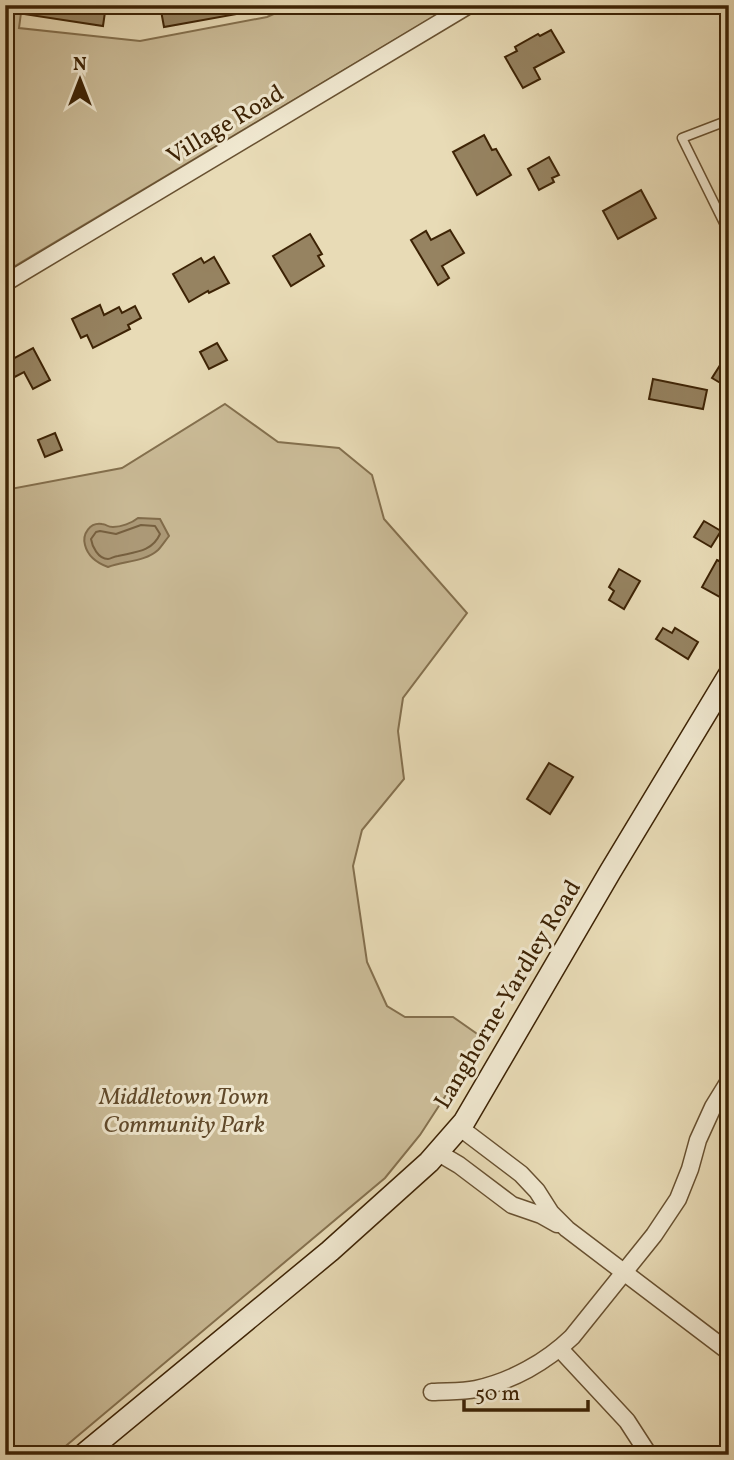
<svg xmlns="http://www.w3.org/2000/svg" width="734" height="1460" font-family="Vollkorn,serif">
<rect width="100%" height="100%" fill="#e8dbb6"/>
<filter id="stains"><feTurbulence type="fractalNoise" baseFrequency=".00286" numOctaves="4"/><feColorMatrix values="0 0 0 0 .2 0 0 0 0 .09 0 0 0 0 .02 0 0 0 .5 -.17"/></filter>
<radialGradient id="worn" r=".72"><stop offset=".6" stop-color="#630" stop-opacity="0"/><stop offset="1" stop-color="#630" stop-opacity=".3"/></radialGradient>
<g fill="#cbbc98" stroke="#84704e" stroke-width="2">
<polygon points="5,5 22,5 19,28 140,41 267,17 294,5 449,5 433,17 5,272"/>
<polygon points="225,404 278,442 339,448 372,475 384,519 467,613 403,698 398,731 404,779 362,830 353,866 367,962 387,1006 405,1017 453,1017 483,1038 420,1135 385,1178 55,1455 5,1455 5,490 122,468"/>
</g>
<path fill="#ae9c7a" stroke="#816c4b" stroke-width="2" d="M138,518l22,1 9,17c-4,5 -7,10 -11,14 -13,12 -35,11 -50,17 -11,-4 -20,-10 -23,-22 -3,-11 5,-23 17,-21 7,1 4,3 11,3 8,0 19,-4 25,-9z"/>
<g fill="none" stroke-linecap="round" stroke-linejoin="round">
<path stroke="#766040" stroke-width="2" d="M141,525l14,1 5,8c-8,18 -25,18 -42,22 -4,0 -7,3 -10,3 -10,0 -16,-13 -17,-20l5,-7 4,-1 16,3z"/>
</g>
<g fill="#968361" stroke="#3d2305" stroke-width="2">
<polygon points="18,5 106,5 103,26 17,13"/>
<polygon points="160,5 248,5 248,12 164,27"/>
<polygon points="551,30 564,52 534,68 540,79 523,88 505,57 517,51 515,47 538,34 540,36"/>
<polygon points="484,135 492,150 496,149 511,175 477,195 453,152"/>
<polygon points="549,157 559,175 552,178 554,182 539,190 528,169"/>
<polygon points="641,190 656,218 618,239 603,211"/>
<polygon points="450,230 464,253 442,266 449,278 438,285 411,240 426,231 431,240"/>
<polygon points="310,234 322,254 318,256 324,266 291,286 273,256"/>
<polygon points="214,257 229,283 209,293 208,291 189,302 173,274 201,258 204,263"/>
<polygon points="100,305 104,315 119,307 122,313 135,306 141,318 128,325 130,329 93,348 87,335 81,338 72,319"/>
<polygon points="217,343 227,360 209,369 200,352"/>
<polygon points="33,348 50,380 33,389 24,372 5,382 5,363"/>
<polygon points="729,351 729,388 712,378"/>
<polygon points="653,379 707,390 703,409 649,399"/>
<polygon points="55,433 62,450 45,457 38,440"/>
<polygon points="704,521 721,531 711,547 694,537"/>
<polygon points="717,560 729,566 729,595 722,592 720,597 702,587"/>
<polygon points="619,569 640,581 624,609 609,600 614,591 609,587"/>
<polygon points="663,628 672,633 675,628 698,642 688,659 656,639"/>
<polygon points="549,763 573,777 550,814 527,799"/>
</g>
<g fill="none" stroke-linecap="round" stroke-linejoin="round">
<defs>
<polyline id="service" points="729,120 682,138 729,233"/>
<g id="minor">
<polyline points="5,283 469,5"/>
<polyline points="459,1127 521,1174 537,1191 551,1213 567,1229 729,1352"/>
<polyline points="437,1152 459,1165 512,1205 541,1215 557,1224"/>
<polyline points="560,1349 627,1421 649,1455"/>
<path d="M432,1392c15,-1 30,0 44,-3 36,-8 70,-27 96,-52l82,-102 24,-36 12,-30 8,-29 15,-33 16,-26"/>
</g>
<polyline id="secondary" points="83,1455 330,1251 429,1162 464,1122 610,872 729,675"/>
</defs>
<use href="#service" stroke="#685131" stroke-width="11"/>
<use href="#minor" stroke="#685131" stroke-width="19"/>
<use href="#secondary" stroke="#3d2305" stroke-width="24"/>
<use href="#service" stroke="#f0e8d0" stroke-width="8"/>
<use href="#minor" stroke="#f0e8d0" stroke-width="16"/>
<use href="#secondary" stroke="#f0e8d0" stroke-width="21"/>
</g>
<g text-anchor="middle" stroke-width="6" stroke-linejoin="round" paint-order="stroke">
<g font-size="24" fill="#3d2305" stroke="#f0e8d0">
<text transform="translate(225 124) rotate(-31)" y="8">Village Road</text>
<text transform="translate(507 994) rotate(-59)" y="8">Langhorne-Yardley Road</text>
</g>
<g font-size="24" font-style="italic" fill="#60492a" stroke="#f0e8d0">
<text x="184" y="1104">Middletown Town<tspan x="184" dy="28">Community Park</tspan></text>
</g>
</g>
<rect width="734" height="1460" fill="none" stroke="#e8dbb6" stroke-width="28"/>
<rect x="7" y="7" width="720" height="1446" fill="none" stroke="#3d2305" stroke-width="3.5"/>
<rect x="14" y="14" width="706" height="1432" fill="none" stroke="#3d2305" stroke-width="2"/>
<g transform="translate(80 80)" stroke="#f0e8d0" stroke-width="5" paint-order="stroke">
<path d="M0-5L12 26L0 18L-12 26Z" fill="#3d2305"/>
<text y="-10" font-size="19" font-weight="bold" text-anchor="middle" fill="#3d2305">N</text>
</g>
<path d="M464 1400v10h124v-10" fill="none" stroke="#3d2305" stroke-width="3.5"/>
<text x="475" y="1400" font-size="21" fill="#3d2305" stroke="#f0e8d0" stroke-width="5" paint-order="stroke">50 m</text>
<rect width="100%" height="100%" filter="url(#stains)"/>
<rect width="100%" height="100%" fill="url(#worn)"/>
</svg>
